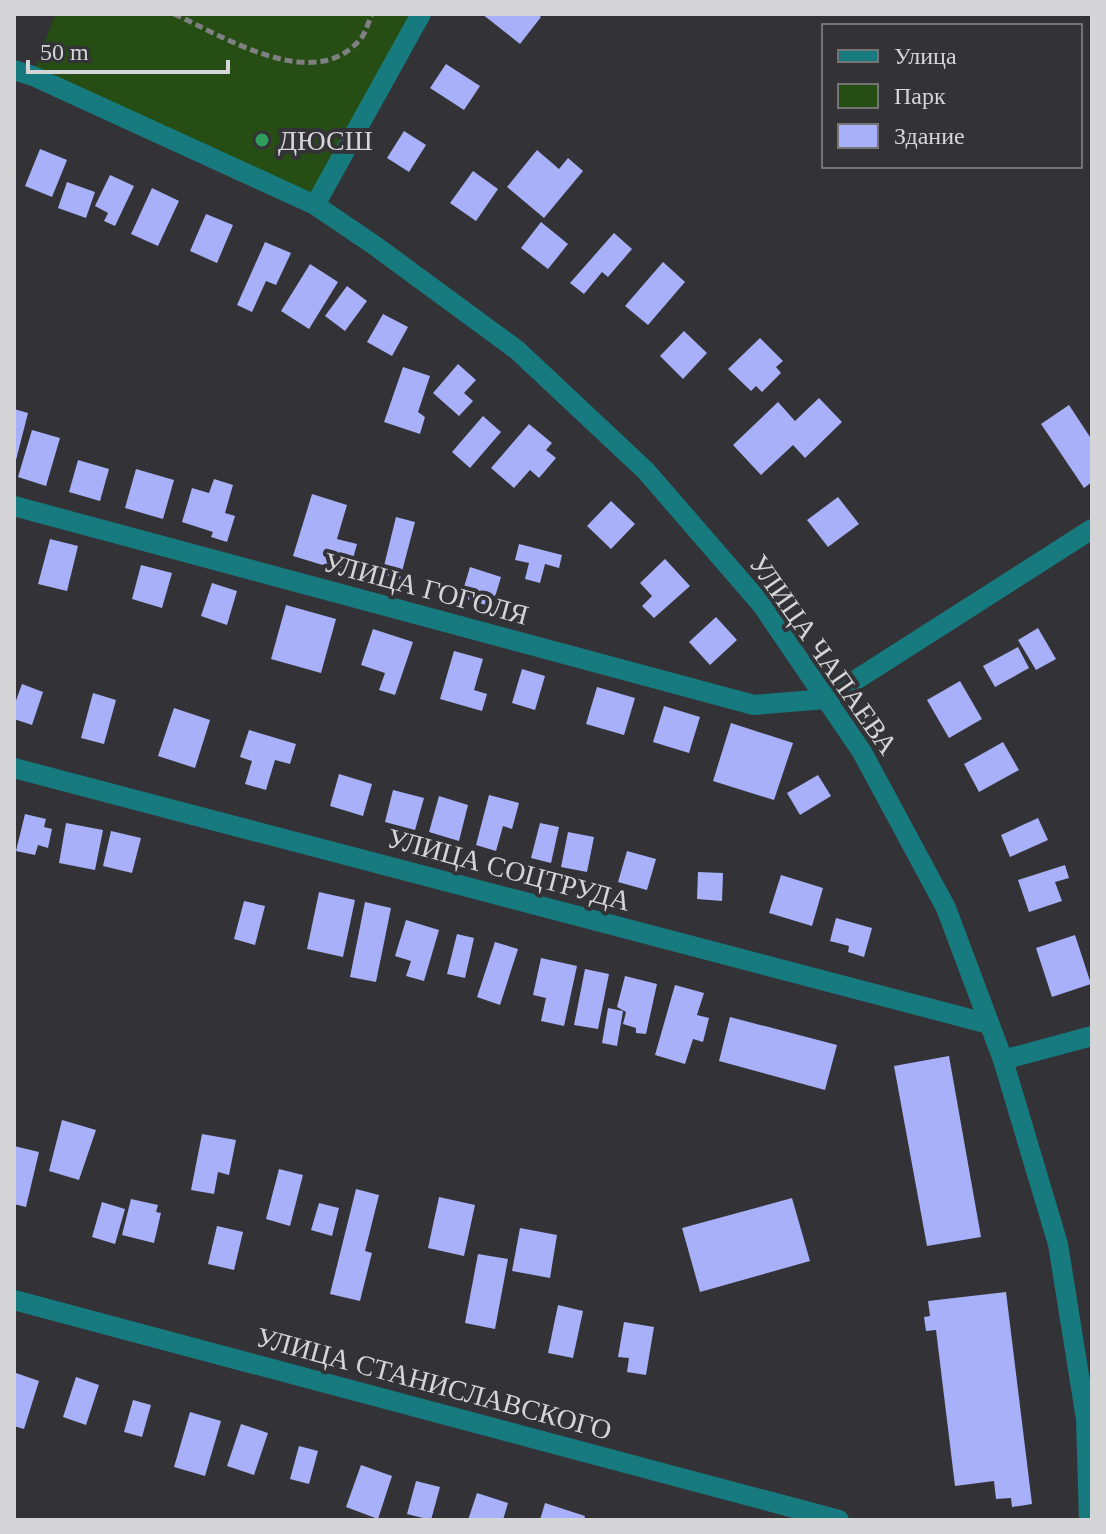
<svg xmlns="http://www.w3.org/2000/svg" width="1106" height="1534" font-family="Georgia,serif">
<rect width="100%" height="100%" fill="#333337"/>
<polygon fill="#264e14" points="55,14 421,14 315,205 33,76"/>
<g fill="#a7b0f8">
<polygon points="482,14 537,14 541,17 520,44"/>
<polygon points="446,64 480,86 464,110 430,88"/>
<polygon points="404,131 426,145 409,172 387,158"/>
<polygon points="40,149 67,160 52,197 25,186"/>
<polygon points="537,150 559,169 568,158 583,171 544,218 507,187"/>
<polygon points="473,171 498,189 476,221 450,203"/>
<polygon points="110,175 134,186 115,226 104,221 108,213 95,206"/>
<polygon points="67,182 95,192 86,218 58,208"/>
<polygon points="152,188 179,201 158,246 131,234"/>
<polygon points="206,214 233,225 217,263 190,251"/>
<polygon points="541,222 568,244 548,269 521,248"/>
<polygon points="614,233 632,249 608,277 602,272 584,294 570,283"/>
<polygon points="265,242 291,253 276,285 266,281 252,312 237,305"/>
<polygon points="663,262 685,282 648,325 625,306"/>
<polygon points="310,264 338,282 309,329 281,311"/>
<polygon points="347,286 367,301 345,331 325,316"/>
<polygon points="383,314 408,327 392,356 367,342"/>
<polygon points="684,331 707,353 683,379 660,356"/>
<polygon points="760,338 783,361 776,367 781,373 762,392 756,386 751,391 728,369"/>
<polygon points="458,364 476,380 464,393 473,401 459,416 433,393"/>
<polygon points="403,367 430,376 418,412 425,417 420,434 384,422"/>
<polygon points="819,398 842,422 805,458 793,445 761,475 733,445 778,402 795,421"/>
<polygon points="1069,405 1092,440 1092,482 1084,488 1041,424"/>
<polygon points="14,409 28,413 15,464 14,464"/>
<polygon points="483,416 501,432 470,468 452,452"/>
<polygon points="529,424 552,443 546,450 556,458 539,478 530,470 514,488 491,468"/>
<polygon points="32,430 60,438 46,486 18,477"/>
<polygon points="78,460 109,469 100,501 69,492"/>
<polygon points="136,469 174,480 163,519 125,508"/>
<polygon points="214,479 233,485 225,513 235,516 227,542 211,537 213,532 182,522 192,488 209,493"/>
<polygon points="312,494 347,505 337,539 357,544 349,573 293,556"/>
<polygon points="838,497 859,524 828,547 807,520"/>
<polygon points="611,501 635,524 611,549 587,526"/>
<polygon points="396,517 415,522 400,579 382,574"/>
<polygon points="50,539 78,546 67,591 38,584"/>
<polygon points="519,544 562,555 559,568 545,564 540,583 525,579 529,563 515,560"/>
<polygon points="665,559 690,586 654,618 642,606 652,596 640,583"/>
<polygon points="141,565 172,573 162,608 132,599"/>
<polygon points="470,567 501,577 492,607 461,597"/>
<polygon points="212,583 237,591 227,625 201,616"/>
<polygon points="286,605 336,619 321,673 271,659"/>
<polygon points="716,617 737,640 710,665 689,642"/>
<polygon points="1038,628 1056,659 1036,670 1018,640"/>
<polygon points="373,629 413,642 395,695 379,690 385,673 361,665"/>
<polygon points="1018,647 1029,668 995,687 983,666"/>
<polygon points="454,651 483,659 474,690 487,694 482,711 440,699"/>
<polygon points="522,669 545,676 535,710 512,703"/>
<polygon points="960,681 982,719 949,738 927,700"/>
<polygon points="22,684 43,692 32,725 14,719 14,706"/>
<polygon points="597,687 635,698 624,735 586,724"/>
<polygon points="93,693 116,700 104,744 81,738"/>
<polygon points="664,706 700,717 689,753 653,742"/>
<polygon points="174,708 210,720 195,768 158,756"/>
<polygon points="731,723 793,743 774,800 713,781"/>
<polygon points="249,730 296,744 290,764 275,760 266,790 245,784 252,761 240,757"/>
<polygon points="1003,742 1019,770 979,792 964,764"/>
<polygon points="339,774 372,784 363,816 330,806"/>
<polygon points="818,775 831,796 800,815 787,793"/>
<polygon points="393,790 424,798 415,830 385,822"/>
<polygon points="489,795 519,803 512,829 503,826 496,851 476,845"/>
<polygon points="439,796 468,805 459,841 429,832"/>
<polygon points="25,814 46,819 44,827 52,829 48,848 38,845 35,855 16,851"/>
<polygon points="1038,818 1048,840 1010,857 1001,835"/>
<polygon points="66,823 103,830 95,870 59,863"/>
<polygon points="540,823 559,827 551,863 531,858"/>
<polygon points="111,831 141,838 132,873 103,866"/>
<polygon points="568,832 594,837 587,872 561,867"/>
<polygon points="627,851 656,859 647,890 618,882"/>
<polygon points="1065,865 1069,878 1055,882 1062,901 1029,912 1018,880"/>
<polygon points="698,872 723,873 722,901 697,899"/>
<polygon points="781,875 823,888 812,926 769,913"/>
<polygon points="319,892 355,900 343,957 307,949"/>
<polygon points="244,901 265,906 255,945 234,939"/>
<polygon points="365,902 391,908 376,982 350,977"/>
<polygon points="836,918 872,928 864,957 848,952 849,946 830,941"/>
<polygon points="406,920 439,930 424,981 406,976 411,961 395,956"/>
<polygon points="457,934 474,938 465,978 447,974"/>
<polygon points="1075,935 1091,984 1052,997 1036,948"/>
<polygon points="495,942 518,949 500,1005 477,997"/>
<polygon points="541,958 577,966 564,1026 541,1021 546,998 533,995"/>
<polygon points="585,969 609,974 598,1029 574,1025"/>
<polygon points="625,976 657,984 646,1034 636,1033 636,1028 623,1024 626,1012 617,1007"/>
<polygon points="675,985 704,993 697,1015 709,1018 703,1042 693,1039 685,1064 655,1055"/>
<polygon points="608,1008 623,1011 617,1046 602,1043"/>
<polygon points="730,1017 837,1045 825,1090 719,1061"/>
<polygon points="949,1056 981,1237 927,1246 894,1066"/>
<polygon points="62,1120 96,1130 79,1180 49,1171"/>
<polygon points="202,1134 236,1140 229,1175 218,1172 214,1194 191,1190"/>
<polygon points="14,1146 39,1152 26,1207 14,1204"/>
<polygon points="279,1169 303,1175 290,1226 266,1219"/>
<polygon points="356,1189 379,1195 365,1251 372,1253 360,1301 330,1294"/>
<polygon points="439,1197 475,1205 464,1256 428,1248"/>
<polygon points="792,1198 810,1261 700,1292 682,1228"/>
<polygon points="131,1199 158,1205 156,1212 161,1213 154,1243 122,1235"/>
<polygon points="102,1202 125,1209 115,1244 92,1237"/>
<polygon points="319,1203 339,1208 332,1236 311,1230"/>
<polygon points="217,1226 243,1232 234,1270 208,1264"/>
<polygon points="520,1228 557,1235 550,1278 512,1271"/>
<polygon points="478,1254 508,1259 495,1329 465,1323"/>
<polygon points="1006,1292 1032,1504 1012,1507 1011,1498 996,1499 994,1481 955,1486 936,1330 926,1331 924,1317 930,1316 928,1301"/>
<polygon points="558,1305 583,1311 573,1358 548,1353"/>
<polygon points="624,1322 654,1327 646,1375 627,1372 629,1358 618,1357"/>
<polygon points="16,1373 39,1381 24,1429 14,1426 14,1381"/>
<polygon points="76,1377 99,1385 86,1425 63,1417"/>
<polygon points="133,1400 151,1405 142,1437 124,1432"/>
<polygon points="190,1412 221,1421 205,1476 174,1467"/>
<polygon points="241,1424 268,1433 254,1475 227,1466"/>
<polygon points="299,1446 318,1451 309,1484 290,1479"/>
<polygon points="361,1465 392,1476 378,1519 346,1507"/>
<polygon points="416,1481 440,1487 431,1520 407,1514"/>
<polygon points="477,1493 508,1503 503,1520 468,1520"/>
<polygon points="545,1503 585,1516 584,1520 540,1520"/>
</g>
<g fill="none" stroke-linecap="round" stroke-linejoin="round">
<path stroke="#808083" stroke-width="5" stroke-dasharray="8 4" stroke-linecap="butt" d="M174,14c51,23 143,82 188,23 4,-6 7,-16 10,-23"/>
<g stroke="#167a7f" stroke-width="20">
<polyline points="14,70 33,76 315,205 374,245 517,350 646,471 762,605 862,752 946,908 1003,1060 1058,1244 1086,1419 1089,1520"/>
<polyline points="315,205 421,14"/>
<polyline points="14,506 754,705 826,699 1092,529"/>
<polyline points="14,768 989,1024"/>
<polyline points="1003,1060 1092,1036"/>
<polyline points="14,1300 839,1520"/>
</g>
</g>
<circle fill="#2e9e5b" stroke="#333337" stroke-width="3" cx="262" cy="140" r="8"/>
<g text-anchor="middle" stroke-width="8" stroke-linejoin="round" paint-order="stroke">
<g font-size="28" fill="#d5d5d8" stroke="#333337" text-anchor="start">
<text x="278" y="150">ДЮСШ</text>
</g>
<g font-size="28" fill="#d5d5d8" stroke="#333337">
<text transform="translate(426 588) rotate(15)" y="10">УЛИЦА ГОГОЛЯ</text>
<text transform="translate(824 654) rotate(55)" y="10">УЛИЦА ЧАПАЕВА</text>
<text transform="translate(509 869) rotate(15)" y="10">УЛИЦА СОЦТРУДА</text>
<text transform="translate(434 1383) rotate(15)" y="10">УЛИЦА СТАНИСЛАВСКОГО</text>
</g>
</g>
<rect width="1106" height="1534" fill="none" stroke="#d5d5d8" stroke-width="32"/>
<rect x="822" y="24" width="260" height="144" fill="#333337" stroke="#747477" stroke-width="2"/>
<rect x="838" y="50" width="40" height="12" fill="#167a7f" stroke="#747477" stroke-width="2"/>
<text x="894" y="64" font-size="24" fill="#d5d5d8">Улица</text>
<rect x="838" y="84" width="40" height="24" fill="#264e14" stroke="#747477" stroke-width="2"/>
<text x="894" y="104" font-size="24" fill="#d5d5d8">Парк</text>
<rect x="838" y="124" width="40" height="24" fill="#a7b0f8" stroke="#747477" stroke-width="2"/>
<text x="894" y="144" font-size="24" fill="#d5d5d8">Здание</text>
<path d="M28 60v12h200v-12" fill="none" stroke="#d5d5d8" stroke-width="4"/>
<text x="40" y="60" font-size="24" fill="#d5d5d8" stroke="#333337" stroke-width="6" paint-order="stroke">50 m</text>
</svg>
